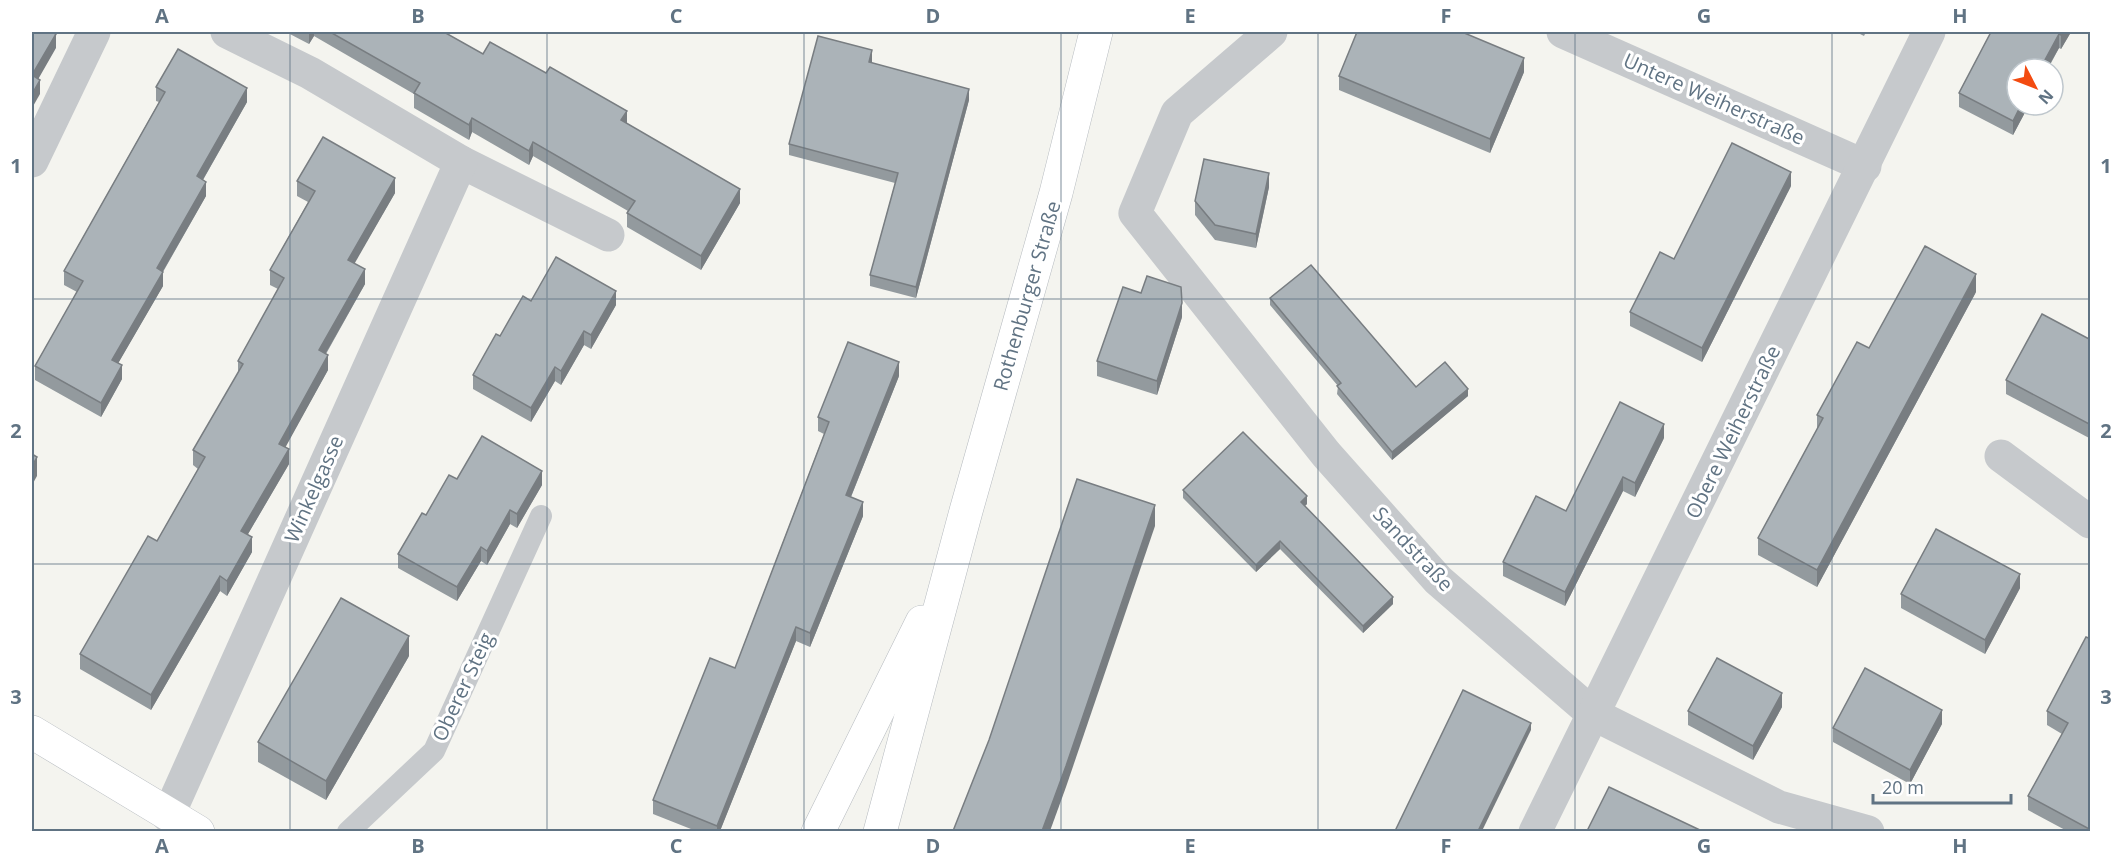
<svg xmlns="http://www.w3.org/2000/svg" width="2122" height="863" font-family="'Open Sans',sans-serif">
<rect width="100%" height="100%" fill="#f4f4ef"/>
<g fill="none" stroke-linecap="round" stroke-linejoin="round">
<defs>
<g id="secondary">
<polyline points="32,732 198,832"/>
<polyline points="818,832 922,622"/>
<polyline points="880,832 966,511 1056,193 1096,32"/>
</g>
</defs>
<use href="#secondary" stroke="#b5babf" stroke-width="34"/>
<polyline stroke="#c6c9cc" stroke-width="22" points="348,832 434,751 541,516"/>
<g stroke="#c6c9cc" stroke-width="33">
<polyline points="1271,32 1177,113 1135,213 1326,454 1438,580 1593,714 1779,807 1868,832"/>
<polyline points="1563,32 1865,166"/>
<polyline points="32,161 94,32"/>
<polyline points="461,162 608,235"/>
<polyline points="2001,456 2090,522"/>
<polyline points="168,816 461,162 310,73 227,32"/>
<polyline points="1535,832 1929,32"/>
</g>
<use href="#secondary" stroke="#fff" stroke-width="33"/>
</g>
<g fill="#939a9e">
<polygon points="286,32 444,32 483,54 627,123 740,203 701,270 627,227 627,213 628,211 533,156 529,165 472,132 469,140 414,108 414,94 314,36 309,44"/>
<polygon points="1856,32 1866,32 1864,36"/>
<polygon points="1991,32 2071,32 2061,49 2059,48 2013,135 1959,107 1959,93"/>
<polygon points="872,63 969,100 916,298 870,286 870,275 895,183 789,155 789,144"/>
<polygon points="1524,72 1490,153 1339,90 1339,76"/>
<polygon points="156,87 247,102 203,180 206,196 163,272 163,286 118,363 122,379 101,417 35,380 35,366 77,292 64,285 64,271 159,102 156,101"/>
<polygon points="297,181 395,193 354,263 365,284 326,354 328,370 285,447 289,464 248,534 252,552 227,596 220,591 151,710 80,669 80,654 157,541 198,469 193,465 193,450 238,373 238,361 278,289 270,285 270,270 308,202 297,196"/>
<polygon points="1791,186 1702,362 1630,326 1630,312 1674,259"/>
<polygon points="1269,187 1256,248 1215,240 1195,215 1195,201"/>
<polygon points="1976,292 1817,587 1758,555 1758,538 1817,429 1817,415 1869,348"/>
<polygon points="1270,298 1416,387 1468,396 1392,460 1337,394 1338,386 1270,305"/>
<polygon points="531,301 616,305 591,349 584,345 561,385 555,381 531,422 473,389 473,375"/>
<polygon points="1182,317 1157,395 1097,376 1097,361"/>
<polygon points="2091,340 2091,439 2006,394 2006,380"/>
<polygon points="899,376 851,497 863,516 810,647 796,641 720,831 696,831 653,814 653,800 735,668 824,434 818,431 818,417"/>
<polygon points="1664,438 1635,497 1623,491 1565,606 1503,576 1503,562 1566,511"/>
<polygon points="457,479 542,485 517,528 510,524 487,565 481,561 457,601 398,568 398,554 426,515"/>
<polygon points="1183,490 1307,504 1304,506 1393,604 1363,633 1280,549 1256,572 1183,498"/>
<polygon points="2020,588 1985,654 1901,608 1901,594"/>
<polygon points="2091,639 2091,831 2067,831 2028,810 2028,796 2062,734 2047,725 2047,711"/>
<polygon points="409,656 326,800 258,762 258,742"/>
<polygon points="1782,707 1753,760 1688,725 1688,711"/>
<polygon points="1942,724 1910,784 1833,742 1833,728"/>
</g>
<g fill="#787d81">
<polygon points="49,32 57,32 56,34 56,48 32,90 32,75"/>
<polygon points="309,32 314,32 314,36 309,44"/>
<polygon points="2063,32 2071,32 2061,49 2061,35"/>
<polygon points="2059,34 2059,48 2047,69 2040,69"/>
<polygon points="872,50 872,62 869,73 869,62"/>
<polygon points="1524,58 1524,72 1490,153 1490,139"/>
<polygon points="40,80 40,94 32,108 32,94"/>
<polygon points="247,88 247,102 197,190 197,176"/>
<polygon points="969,89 969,100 916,298 916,287"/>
<polygon points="2021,105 2029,105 2013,135 2013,121"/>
<polygon points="627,111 627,125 621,120"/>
<polygon points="472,118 472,132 469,140 469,125"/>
<polygon points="533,142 533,156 529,165 529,151"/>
<polygon points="1791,172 1791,186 1702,362 1702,348"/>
<polygon points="1269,173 1269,187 1256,248 1256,234"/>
<polygon points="395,178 395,193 348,275 348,260"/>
<polygon points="206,182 206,196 159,278 163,272 163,286 112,374 112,360 157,268"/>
<polygon points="740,189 740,203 701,270 701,256"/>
<polygon points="365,269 365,284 319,365 319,350"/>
<polygon points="1976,274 1976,292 1817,587 1817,570"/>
<polygon points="616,291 616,305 591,349 591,335"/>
<polygon points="1182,303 1182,317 1157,395 1157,381"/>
<polygon points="584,331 584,345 561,385 561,371"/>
<polygon points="328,355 328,370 279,459 279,444"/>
<polygon points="899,362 899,376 846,509 846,495"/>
<polygon points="122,365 122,379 101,417 101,403"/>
<polygon points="555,367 555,381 531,422 531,408"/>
<polygon points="1468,389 1468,396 1392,460 1392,452"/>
<polygon points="1664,424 1664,438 1635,497 1635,483"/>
<polygon points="289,449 289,464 241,546 241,531"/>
<polygon points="37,457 37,476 32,485 32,466"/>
<polygon points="542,471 542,485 517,528 517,514"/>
<polygon points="1623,477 1623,491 1565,606 1565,592"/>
<polygon points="1307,496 1307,504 1301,510 1301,502"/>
<polygon points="863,502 863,516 810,647 810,633"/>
<polygon points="1155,505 1155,526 1066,787 1050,831 1042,831"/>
<polygon points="510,510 510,524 487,565 487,551"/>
<polygon points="252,537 252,552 227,596 227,581"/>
<polygon points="1280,541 1280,549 1256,572 1256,565"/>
<polygon points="481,547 481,561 457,601 457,587"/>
<polygon points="2020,574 2020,588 1985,654 1985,640"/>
<polygon points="220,576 220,591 151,710 151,695"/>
<polygon points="1393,597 1393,604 1363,633 1363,626"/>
<polygon points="796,627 796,641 720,831 717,831 717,826"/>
<polygon points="409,636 409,656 326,800 326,781"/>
<polygon points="1782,693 1782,707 1753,760 1753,746"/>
<polygon points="1942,710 1942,724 1910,784 1910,770"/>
<polygon points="1531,723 1531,730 1482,831 1478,831"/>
</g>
<g fill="#abb3b8" stroke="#787d81" stroke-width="1.5">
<polygon points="32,32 51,32 56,34 32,75 40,80 32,94"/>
<polygon points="330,32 444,32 483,54 490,42 546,73 550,67 627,111 621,120 740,189 701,256 627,213 635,201 533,142 529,151 472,118 469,125 414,93 420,83"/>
<polygon points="1357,32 1462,32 1524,58 1490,139 1339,76"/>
<polygon points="1991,32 2063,32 2061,35 2059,34 2040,69 2017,69 2017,105 2021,105 2013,121 1959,93"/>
<polygon points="818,36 872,50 869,62 969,89 916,287 870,275 898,173 789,144"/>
<polygon points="178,49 247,88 197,176 206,182 157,268 163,272 112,360 122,365 101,403 35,366 83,281 64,271 165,92 156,87"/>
<polygon points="323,137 395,178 348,260 365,269 319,350 328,355 279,444 289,449 241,531 252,537 227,581 220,576 151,695 80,654 148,536 157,541 205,457 193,450 243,364 238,361 284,278 270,270 315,191 297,181"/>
<polygon points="1732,143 1791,172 1702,348 1630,312 1660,252 1674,259"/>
<polygon points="1204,159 1269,173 1256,234 1215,225 1195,201"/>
<polygon points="1925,246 1976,274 1817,570 1758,538 1823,418 1817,415 1857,342 1869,348"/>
<polygon points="556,257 616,291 591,335 584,331 561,371 555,367 531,408 473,375 496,334 500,336 523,296 531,301"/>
<polygon points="1311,265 1416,387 1445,362 1468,389 1392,452 1337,386 1341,383 1270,298"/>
<polygon points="1147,276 1181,287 1182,303 1157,381 1097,361 1123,287 1141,293"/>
<polygon points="2042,314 2091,340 2091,425 2006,380"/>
<polygon points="848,342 899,362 846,495 863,502 810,633 796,627 717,826 653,800 710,658 735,668 829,422 818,417"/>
<polygon points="1620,402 1664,424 1635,483 1623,477 1565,592 1503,562 1536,496 1566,511"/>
<polygon points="1243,432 1307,496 1301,502 1393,597 1363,626 1280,541 1256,565 1183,490"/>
<polygon points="482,436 542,471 517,514 510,510 487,551 481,547 457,587 398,554 422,513 426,515 449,475 457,479"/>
<polygon points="32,454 37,457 32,466"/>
<polygon points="1077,479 1155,505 1066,766 1042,831 953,831 989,740"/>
<polygon points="1936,529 2020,574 1985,640 1901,594"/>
<polygon points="341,598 409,636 326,781 258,742"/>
<polygon points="2086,637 2091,639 2091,830 2028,796 2068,723 2047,711"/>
<polygon points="1717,658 1782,693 1753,746 1688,711"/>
<polygon points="1865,668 1942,710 1910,770 1833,728"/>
<polygon points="1463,690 1531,723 1478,831 1395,831"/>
<polygon points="1609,787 1702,831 1587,831"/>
</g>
<path fill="none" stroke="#607383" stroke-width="1.5" stroke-opacity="0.55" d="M290,32v800M547,32v800M804,32v800M1061,32v800M1318,32v800M1575,32v800M1832,32v800M32,299h2058M32,564h2058"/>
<g text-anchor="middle" stroke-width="6" stroke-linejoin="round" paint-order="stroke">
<g font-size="20" fill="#607383" stroke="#fff">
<text transform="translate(1714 99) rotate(24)" y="7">Untere Weiherstraße</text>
<text transform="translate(1027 296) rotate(-74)" y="7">Rothenburger Straße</text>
<text transform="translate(1733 432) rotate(-64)" y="7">Obere Weiherstraße</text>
<text transform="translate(314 489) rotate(-66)" y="7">Winkelgasse</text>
<text transform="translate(1413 549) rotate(47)" y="7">Sandstraße</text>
<text transform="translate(463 687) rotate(-65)" y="7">Oberer Steig</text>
</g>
</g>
<rect width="2122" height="863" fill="none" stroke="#ffffff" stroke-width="66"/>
<g transform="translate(2035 87) rotate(132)"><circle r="28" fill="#ffffff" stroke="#bfc7cd" stroke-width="1.5"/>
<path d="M0-4.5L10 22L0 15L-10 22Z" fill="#f34b10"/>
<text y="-9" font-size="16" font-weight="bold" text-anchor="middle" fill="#607383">N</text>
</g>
<path d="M1873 794v9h138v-9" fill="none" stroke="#607383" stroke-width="3"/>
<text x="1882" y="794" font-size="18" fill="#607383" stroke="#ffffff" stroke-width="4.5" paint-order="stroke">20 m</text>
<rect x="33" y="33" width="2056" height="797" fill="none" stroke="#607383" stroke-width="2"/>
<g font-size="20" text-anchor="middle" font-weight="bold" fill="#607383">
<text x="162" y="23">A</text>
<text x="418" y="23">B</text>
<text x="676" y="23">C</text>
<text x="933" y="23">D</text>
<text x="1190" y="23">E</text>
<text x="1446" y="23">F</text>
<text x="1704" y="23">G</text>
<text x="1960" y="23">H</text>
<text x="16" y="173">1</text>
<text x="2106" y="173">1</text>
<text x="16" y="438">2</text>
<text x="2106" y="438">2</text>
<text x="16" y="704">3</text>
<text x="2106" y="704">3</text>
<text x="162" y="853">A</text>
<text x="418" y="853">B</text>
<text x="676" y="853">C</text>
<text x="933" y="853">D</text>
<text x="1190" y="853">E</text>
<text x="1446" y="853">F</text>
<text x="1704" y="853">G</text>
<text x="1960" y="853">H</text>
</g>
</svg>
